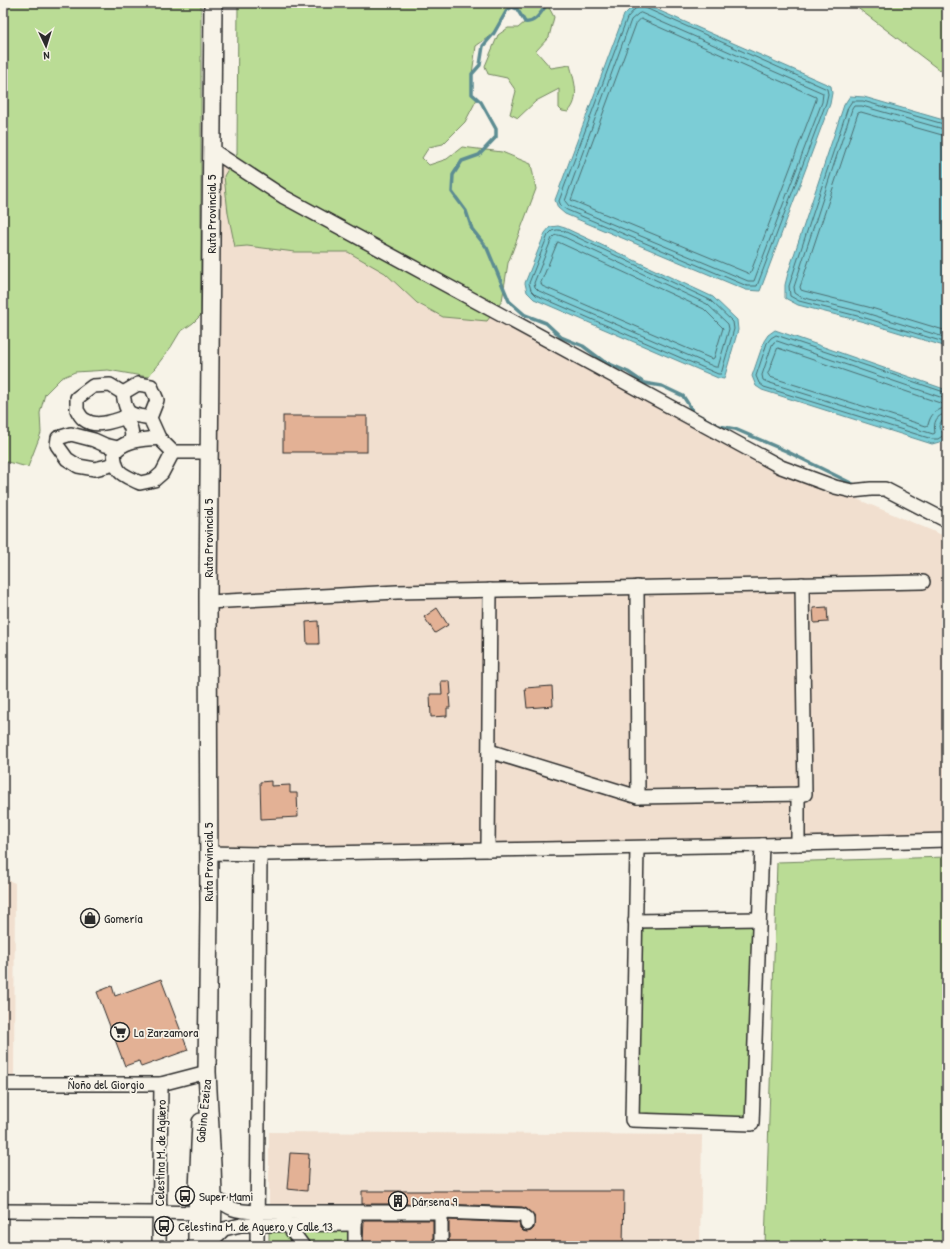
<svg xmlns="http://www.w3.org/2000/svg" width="950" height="1249" font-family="'Patrick Hand',sans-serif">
<rect width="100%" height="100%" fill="#f7f3e8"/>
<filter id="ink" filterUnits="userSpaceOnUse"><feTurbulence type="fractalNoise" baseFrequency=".025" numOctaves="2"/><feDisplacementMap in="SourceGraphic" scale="8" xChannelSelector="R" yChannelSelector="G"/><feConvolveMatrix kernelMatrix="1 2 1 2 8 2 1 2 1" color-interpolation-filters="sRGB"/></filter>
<g filter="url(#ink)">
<g fill="#f1dfcf">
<polygon points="212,150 781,467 947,537 947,840 208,853"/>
<polygon points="3,878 15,883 14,1077 3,1077"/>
<polygon points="269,1132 702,1135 700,1246 269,1246"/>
</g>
<g fill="#badc95" stroke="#728460">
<polygon points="3,3 201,3 201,315 193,323 180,332 171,347 148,377 108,370 75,372 61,378 45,394 40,413 41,433 28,467 3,461"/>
<path d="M238,3h310l-1,1 7,13 -5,20 -13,14 15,17 19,-3c4,15 11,34 -2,47l-6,-1 -3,-3v-19l-23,12 -18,17 -8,-4 6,-23 -9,-13 -19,-4 -3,-8 13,-31 10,-7h10l7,-6 -8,-13 -5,-2 -5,3 -13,23 -18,13 -4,28v20l5,5 -12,23 -22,22 -14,3 -7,11 7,7 18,-6 15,-12 40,5 29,12 5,25 -28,74 -6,38 -15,20 -44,-4 -26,-14 -32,-30 -37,-21h-53l-48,-6 -12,1 -7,-34 -4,-37 13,-22z"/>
<polygon points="851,3 947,3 947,72 938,69"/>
<polygon points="947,857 947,1246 765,1246 777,862"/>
<polygon points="759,919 752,1124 632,1120 635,921"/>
<polygon points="355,1224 355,1246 269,1246 269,1225"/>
</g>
<g fill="#7ccdd6" stroke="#5c8c92">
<polygon points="644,4 831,86 832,93 830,104 760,291 746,290 565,214 558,208 555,200 624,15 634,5"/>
<polygon points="850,96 864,97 947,121 947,347 864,322 798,305 785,298 785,285 788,273 844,105"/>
<polygon points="558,226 565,228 713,297 737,320 738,330 724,379 718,378 534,299 527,292 525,283 545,233 550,227"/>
<polygon points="775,330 947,390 947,424 944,423 943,427 947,430 947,438 943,441 932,444 762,390 756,386 752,376 764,341 768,335"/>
</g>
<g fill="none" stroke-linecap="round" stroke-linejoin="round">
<g stroke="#4b6c6f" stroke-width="1">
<polygon points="641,6 827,89 828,94 826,103 757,286 747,286 567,210 561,206 559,201 627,18 635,9"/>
<polygon points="641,13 823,93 822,102 754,281 748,281 569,206 565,201 631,20 638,14"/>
<polygon points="641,19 816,97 816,100 750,274 571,200 636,24"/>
<polyline points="947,125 863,101 852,101 848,107 789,286 790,296 799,301 865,318 947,343"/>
<polyline points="947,130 862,106 854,106 852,109 794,287 795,293 801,297 866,313 947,338"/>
<polyline points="947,136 942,135 861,112 858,113 800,287 801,290 804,291 868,307 947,331"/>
<polygon points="558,230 564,231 710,300 733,322 734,329 721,374 718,374 536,295 531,290 529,283 548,235 552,231"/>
<polygon points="558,235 562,236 707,304 728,324 729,329 718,367 715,367 539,291 535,287 534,283 552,238 554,236"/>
<polygon points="558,242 704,309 723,328 714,358 712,359 542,286 541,283"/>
<path d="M778,348l165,56 2,3c-10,5 -14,6 -17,18l-2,1 -156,-49 -2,-3z"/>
<polyline points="947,393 776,335 771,338 767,343 756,376 759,383 764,387 932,439 938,439 944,435 944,433 940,430 939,426 942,420 947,419"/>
<path d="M947,399l-4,-1 -166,-57 -3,1 -2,3 -10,30 1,5 4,2 166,52 2,-1c-2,-10 1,-19 12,-19"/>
</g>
<path stroke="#5c8c92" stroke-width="3.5" d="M548,3c-6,7 -12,21 -23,19l-8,-13 -5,-2 -5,3 -13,23 -11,13 -3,19 -8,9v20l9,8 15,27v8l-17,18 -17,6 -9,14 -1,17 14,19 6,18 15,19 22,53 16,14 21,8 15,14 22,9 20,15 25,11 16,11 18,3 21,10 11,17 25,13 16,3 51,22 71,35"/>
</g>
<g fill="#e3b195" stroke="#2b2b2b">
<rect x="283" y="416" width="84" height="36"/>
<polygon points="827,607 828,622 814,623 813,608"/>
<polygon points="437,608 448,625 435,633 424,617"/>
<polygon points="318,621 319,644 307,644 306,622"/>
<polygon points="441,681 450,681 451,694 449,695 450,708 447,708 447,716 431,717 430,694 442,694"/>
<polygon points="552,686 553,706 527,708 525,688"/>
<polygon points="271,781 271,786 290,785 290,793 297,793 298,817 261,819 260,782"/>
<polygon points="161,979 188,1050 141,1067 139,1061 125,1066 97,992 112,986 115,996"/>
<polygon points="290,1153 309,1154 307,1191 287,1189"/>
<polygon points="362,1191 624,1191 623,1246 449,1246 449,1220 519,1223 520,1228 523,1231 527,1232 531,1231 534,1228 534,1216 527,1209 522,1207 441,1204 362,1204"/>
<polygon points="364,1220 433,1220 433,1244 363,1243"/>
</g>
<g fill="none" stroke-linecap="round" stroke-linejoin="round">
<defs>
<g id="minor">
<polyline points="212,150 284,197 781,467 835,487 852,491 871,489 885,489 947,521"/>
<path d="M123,393l-13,-8 -17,1 -16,12v12c2,3 4,8 8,10 12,9 34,-1 47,-5"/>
<path d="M124,417c7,9 9,14 7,24"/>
<path d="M150,418c-21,-4 -24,-2 -27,-25l15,-9 13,2 6,14 -7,18 9,20 14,14h36"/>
<path d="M159,438c-17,2 -34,1 -45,15 2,22 8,21 26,30l14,-3 8,-7 11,-21"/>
<polyline points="115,464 95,469 78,466 67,459 57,445 58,438 71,434 94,440 105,445 118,448"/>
<polyline points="637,587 638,797"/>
<polyline points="208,602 397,592 923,582"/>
<polyline points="489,751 638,797 805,794 802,584"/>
<polyline points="798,794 798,844"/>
<polyline points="637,848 632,1120 752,1124 762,845"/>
<polyline points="488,850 490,590"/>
<polyline points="208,853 266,854 762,845 947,840"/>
<polyline points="635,921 759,919"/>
<polyline points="3,1084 161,1084 207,1072"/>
<path d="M213,1196c18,14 21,15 44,16h184l81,3 5,4v5"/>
<polyline points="3,1211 159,1212 197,1213"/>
<polyline points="284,1220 303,1246"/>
<polyline points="212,1241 224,1229 241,1225 355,1224"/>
<polyline points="159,1246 161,1084"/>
<polyline points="257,1246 260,854"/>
<polyline points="355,1246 355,1216"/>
<polyline points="441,1246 441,1212"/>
</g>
<g id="major">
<polyline points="197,1246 197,1213 201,1122"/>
<polyline points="212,1246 213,1196 212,1165 207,1072 209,908 208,596 213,3"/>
</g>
</defs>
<use href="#minor" stroke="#2b2b2b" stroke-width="16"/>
<use href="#major" stroke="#2b2b2b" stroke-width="20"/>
<use href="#minor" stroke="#f7f3e8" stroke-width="13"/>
<use href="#major" stroke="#f7f3e8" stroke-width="17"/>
</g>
</g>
<defs>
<symbol id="shop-ring" viewBox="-11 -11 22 22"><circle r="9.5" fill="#f7f3e8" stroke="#2b2b2b" stroke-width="1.5"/><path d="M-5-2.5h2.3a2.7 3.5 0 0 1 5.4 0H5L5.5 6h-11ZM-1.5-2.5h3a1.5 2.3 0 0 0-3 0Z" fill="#2b2b2b"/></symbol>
<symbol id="supermarket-ring" viewBox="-11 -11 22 22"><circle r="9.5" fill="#f7f3e8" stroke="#2b2b2b" stroke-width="1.5"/><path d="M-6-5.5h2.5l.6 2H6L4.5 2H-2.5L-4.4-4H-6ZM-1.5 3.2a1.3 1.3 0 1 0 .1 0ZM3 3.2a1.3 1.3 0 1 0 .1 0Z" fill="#2b2b2b"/></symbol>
<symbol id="bus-ring" viewBox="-11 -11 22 22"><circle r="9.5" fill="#f7f3e8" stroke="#2b2b2b" stroke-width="1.5"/><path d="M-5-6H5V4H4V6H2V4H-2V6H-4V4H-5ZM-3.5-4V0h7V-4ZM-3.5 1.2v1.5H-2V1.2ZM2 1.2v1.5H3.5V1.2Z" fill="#2b2b2b"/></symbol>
<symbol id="building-ring" viewBox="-11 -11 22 22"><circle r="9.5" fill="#f7f3e8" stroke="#2b2b2b" stroke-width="1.5"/><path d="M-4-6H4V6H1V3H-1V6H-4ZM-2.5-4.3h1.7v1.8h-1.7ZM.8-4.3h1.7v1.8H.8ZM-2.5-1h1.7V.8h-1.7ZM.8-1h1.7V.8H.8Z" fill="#2b2b2b"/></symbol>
</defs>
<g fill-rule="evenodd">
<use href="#shop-ring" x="79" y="907" width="22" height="22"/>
<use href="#supermarket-ring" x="109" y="1021" width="22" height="22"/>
<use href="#bus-ring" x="174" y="1185" width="22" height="22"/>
<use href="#building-ring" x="387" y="1190" width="22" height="22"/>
<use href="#bus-ring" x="153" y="1215" width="22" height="22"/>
</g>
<g text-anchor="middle" stroke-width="3.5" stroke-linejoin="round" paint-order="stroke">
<g font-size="13" fill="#2b2b2b" stroke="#f7f3e8">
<text transform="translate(211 214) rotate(-90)" y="5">Ruta Provincial 5</text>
<text transform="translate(208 538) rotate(-90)" y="5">Ruta Provincial 5</text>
<text transform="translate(208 862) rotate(-90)" y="5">Ruta Provincial 5</text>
<text x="106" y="1089">Ñoño del Giorgio</text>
<text transform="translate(203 1111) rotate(-84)" y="5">Gabino Ezeiza</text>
<text transform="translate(160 1153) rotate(-89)" y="5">Celestina M. de Agüero</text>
</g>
<g font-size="13" fill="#2b2b2b" stroke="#f7f3e8" text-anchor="start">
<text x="104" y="923">Gomería</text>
<text x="134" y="1037">La Zarzamora</text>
<text x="199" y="1201">Super Mami</text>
<text x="412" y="1206">Dársena 9</text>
<text x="178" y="1231">Celestina M. de Aguero y Calle 13</text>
</g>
</g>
<rect width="950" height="1249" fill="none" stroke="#f7f3e8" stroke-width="16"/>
<rect x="8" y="8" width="934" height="1233" fill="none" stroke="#2b2b2b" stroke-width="1.5" filter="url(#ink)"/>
<g transform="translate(46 46) rotate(176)" stroke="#f7f3e8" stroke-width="3" paint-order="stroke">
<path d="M0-3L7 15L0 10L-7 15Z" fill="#2b2b2b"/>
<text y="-6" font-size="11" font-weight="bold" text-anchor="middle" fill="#2b2b2b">N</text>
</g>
</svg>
